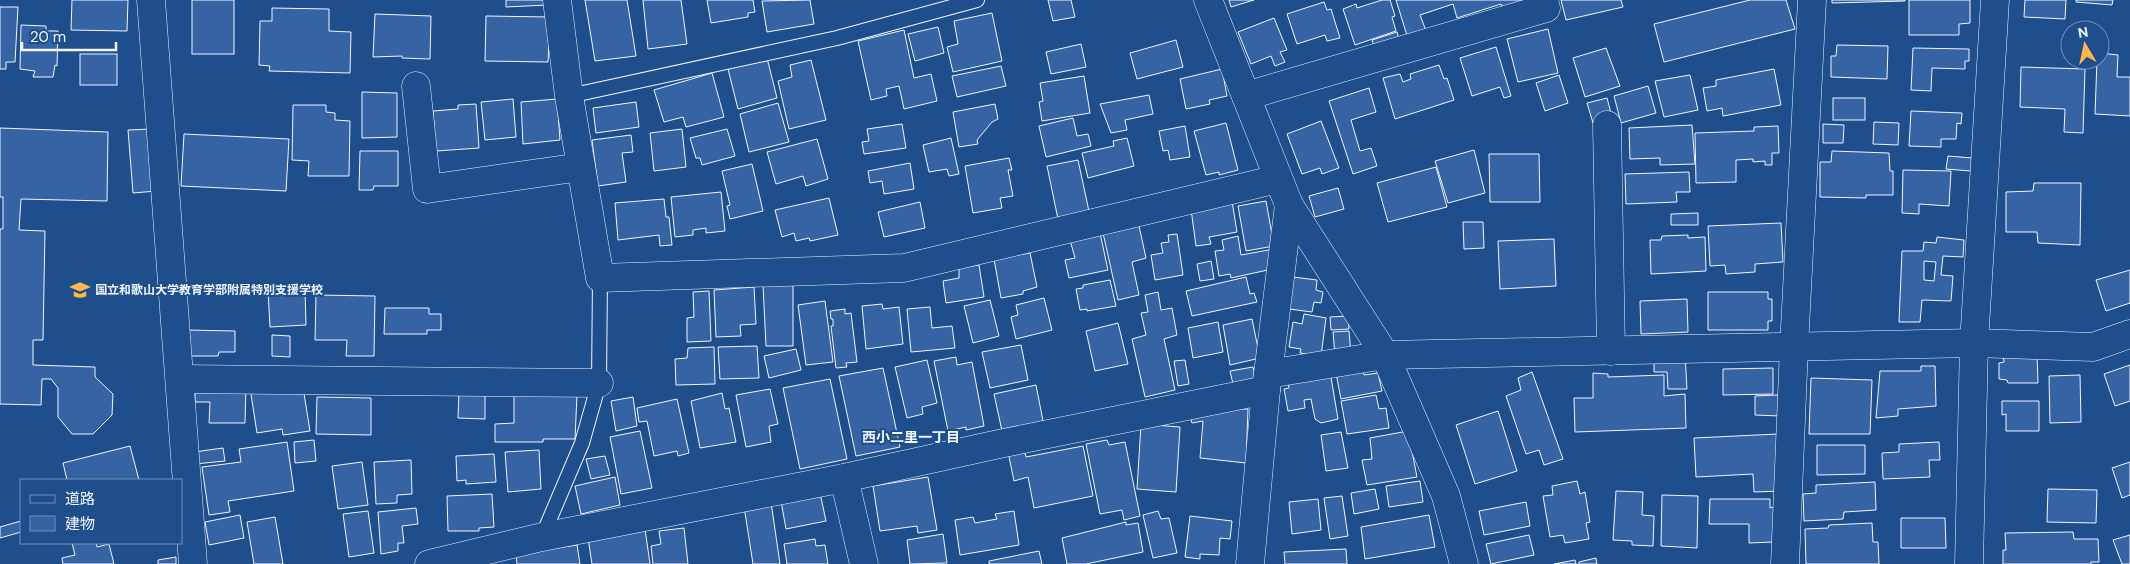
<svg xmlns="http://www.w3.org/2000/svg" width="2130" height="564" font-family="'DM Sans','Noto Sans JP',sans-serif">
<rect width="100%" height="100%" fill="#1f4e8c"/>
<g fill="#3563a3" stroke="#f2f6ff" fill-rule="evenodd">
<polygon points="72,0 128,0 127,31 71,30"/>
<rect x="192" y="0" width="42" height="54"/>
<polygon points="506,0 547,0 548,5 506,7"/>
<polygon points="585,0 627,0 636,56 595,61"/>
<polygon points="643,0 681,0 687,44 648,49"/>
<polygon points="707,0 753,0 755,12 748,13 748,17 711,23"/>
<polygon points="810,0 814,24 767,32 762,1"/>
<polygon points="1048,0 1071,0 1075,17 1053,21"/>
<polygon points="1229,0 1254,0 1231,7"/>
<polygon points="1382,0 1390,0 1395,16 1392,17 1396,31 1355,45 1343,9 1356,4 1357,8"/>
<polygon points="1396,0 1530,0 1505,18 1501,4 1457,18 1453,4 1420,15 1428,36 1409,42"/>
<polygon points="1561,0 1621,0 1623,7 1566,20"/>
<polygon points="1750,0 1786,0 1795,29 1664,62 1654,24"/>
<polygon points="1832,0 1905,0 1905,1 1832,3"/>
<polygon points="1909,0 1970,0 1970,23 1959,24 1959,35 1909,35"/>
<polygon points="2025,0 2066,0 2065,19 2024,17"/>
<polygon points="2076,0 2113,0 2112,5 2076,2"/>
<polygon points="1324,2 1327,10 1331,9 1340,38 1327,41 1325,35 1297,44 1287,14"/>
<polygon points="0,7 18,7 15,62 6,62 6,69 0,69"/>
<polygon points="272,8 329,9 329,31 351,32 350,73 269,71 270,66 259,65 260,21 272,21"/>
<polygon points="992,13 1002,61 953,72 947,47 958,44 954,21"/>
<polygon points="375,14 431,16 430,59 402,58 402,56 373,57"/>
<polygon points="486,16 550,17 548,62 485,61"/>
<polygon points="1274,18 1287,50 1280,52 1285,62 1275,66 1271,56 1251,64 1238,32"/>
<polygon points="21,25 46,26 46,31 58,31 57,66 55,65 53,77 33,77 35,71 20,69"/>
<polygon points="938,27 944,53 915,61 908,34"/>
<polygon points="1548,29 1558,73 1518,82 1507,39"/>
<polygon points="904,30 914,78 931,74 937,101 904,109 899,86 886,89 887,96 871,100 858,41"/>
<polygon points="1397,32 1401,47 1377,55 1372,40"/>
<polygon points="1176,40 1183,67 1137,79 1130,53"/>
<polygon points="1081,44 1086,67 1051,74 1046,52"/>
<polygon points="1837,45 1888,46 1887,79 1831,77 1831,56 1836,56"/>
<polygon points="1496,47 1511,96 1504,98 1500,87 1472,96 1460,58"/>
<polygon points="1606,48 1620,86 1585,97 1573,58"/>
<polygon points="1913,48 1969,49 1969,61 1965,61 1965,69 1932,68 1931,91 1911,90"/>
<polygon points="2100,53 2118,55 2117,77 2130,77 2130,116 2095,114 2097,60 2100,60"/>
<rect x="80" y="54" width="37" height="31"/>
<polygon points="767,58 777,98 738,109 728,69"/>
<polygon points="811,60 826,120 789,129 778,81 792,77 790,65"/>
<polygon points="1439,65 1444,79 1447,78 1454,100 1395,119 1383,78 1400,74 1403,82 1411,79 1410,74"/>
<polygon points="1001,66 1006,86 957,97 952,76"/>
<polygon points="2021,67 2085,69 2083,133 2064,132 2065,109 2020,107"/>
<polygon points="1222,69 1227,96 1209,100 1210,104 1186,109 1180,79"/>
<polygon points="1774,69 1781,105 1723,116 1722,108 1707,111 1703,88 1716,86 1716,80"/>
<polygon points="712,73 724,117 686,127 683,117 664,122 654,90"/>
<polygon points="1559,75 1568,103 1545,111 1536,83"/>
<polygon points="1690,75 1698,110 1664,117 1655,81"/>
<polygon points="1084,76 1090,113 1042,121 1039,102 1043,101 1040,83"/>
<polygon points="1648,86 1656,113 1621,123 1614,96"/>
<polygon points="1369,88 1376,112 1351,120 1360,151 1371,148 1377,166 1353,174 1329,101"/>
<polygon points="362,92 397,93 397,137 362,138"/>
<polygon points="1149,95 1153,114 1125,120 1127,130 1111,133 1100,104"/>
<polygon points="1607,98 1612,117 1593,123 1587,103"/>
<rect x="1833" y="98" width="32" height="22"/>
<polygon points="513,99 516,137 485,140 481,102"/>
<polygon points="557,99 560,140 523,144 521,102"/>
<polygon points="636,102 639,127 596,133 593,108"/>
<polygon points="778,103 789,142 749,152 740,114"/>
<polygon points="476,104 479,148 436,151 433,111 458,109 458,105"/>
<polygon points="995,104 998,119 992,122 977,140 978,144 959,147 953,112"/>
<polygon points="293,105 326,105 326,112 335,113 335,120 350,121 349,176 308,176 309,161 292,160"/>
<polygon points="1911,111 1962,113 1961,124 1957,123 1956,139 1941,139 1941,147 1909,146"/>
<polygon points="1073,118 1077,136 1088,134 1091,146 1046,157 1039,126"/>
<polygon points="1321,121 1339,168 1322,174 1320,168 1302,174 1287,134"/>
<polygon points="1874,122 1899,123 1898,145 1873,144"/>
<polygon points="1226,123 1238,170 1219,175 1219,172 1206,175 1194,131"/>
<polygon points="902,124 906,148 864,154 862,142 869,141 867,129"/>
<polygon points="1823,124 1844,125 1843,143 1823,143"/>
<polygon points="1692,125 1695,164 1660,165 1660,158 1630,159 1629,128"/>
<polygon points="1185,126 1190,157 1170,160 1168,150 1163,151 1159,131"/>
<polygon points="1778,126 1779,153 1772,153 1772,165 1765,165 1765,161 1753,162 1753,159 1736,160 1736,182 1696,183 1695,133 1754,131 1754,127"/>
<polygon points="0,128 108,132 107,201 21,199 19,230 45,231 43,340 33,340 33,365 95,367 95,377 113,394 112,415 93,434 72,434 58,417 58,388 51,379 42,379 41,405 0,404 0,229 3,229 3,197 0,197"/>
<polygon points="151,129 156,191 133,193 128,130"/>
<polygon points="682,129 686,167 654,171 650,133"/>
<polygon points="727,129 735,156 702,165 700,158 696,158 690,138"/>
<polygon points="184,134 289,139 286,191 181,186"/>
<polygon points="631,135 633,152 622,153 626,182 598,186 592,140"/>
<polygon points="951,138 959,174 949,176 947,169 929,172 923,145"/>
<polygon points="1127,138 1134,166 1088,178 1082,153 1114,146 1113,141"/>
<polygon points="817,139 828,179 806,186 803,176 776,184 767,152"/>
<polygon points="1474,150 1485,193 1448,203 1435,161"/>
<polygon points="360,151 398,151 398,186 374,186 373,190 359,190"/>
<polygon points="1832,151 1889,153 1890,171 1893,171 1893,195 1866,195 1866,198 1820,197 1820,162 1831,162"/>
<polygon points="1489,154 1539,154 1540,202 1490,202"/>
<polygon points="1948,156 1972,158 1971,171 1946,169"/>
<polygon points="1009,158 1012,170 1008,170 1013,196 1000,198 1002,208 973,213 965,166"/>
<polygon points="1078,160 1090,216 1058,219 1047,166"/>
<polygon points="910,163 914,189 884,194 882,181 870,183 868,171"/>
<polygon points="752,164 763,211 730,219 727,206 730,205 722,171"/>
<polygon points="1436,167 1447,207 1388,222 1377,183"/>
<polygon points="1903,170 1951,171 1949,206 1919,204 1919,214 1902,213"/>
<polygon points="1689,172 1690,192 1676,192 1677,202 1626,204 1625,174"/>
<polygon points="2034,183 2081,183 2080,245 2038,243 2037,232 2006,232 2006,192 2033,191"/>
<polygon points="1338,188 1344,209 1315,217 1309,196"/>
<polygon points="721,192 725,231 706,233 706,228 693,230 693,235 675,237 671,197"/>
<polygon points="829,198 838,235 810,241 809,238 796,241 794,233 782,237 775,210"/>
<polygon points="664,199 666,217 669,217 672,245 660,246 659,235 618,240 615,203"/>
<polygon points="1232,201 1237,232 1209,237 1211,244 1196,246 1191,209"/>
<polygon points="1266,201 1274,246 1246,251 1238,206"/>
<polygon points="920,202 925,228 884,237 878,212"/>
<polygon points="1698,213 1698,225 1671,225 1671,214"/>
<polygon points="1463,222 1483,222 1484,248 1464,249"/>
<polygon points="1781,223 1783,262 1755,264 1755,272 1726,274 1725,265 1710,266 1708,226"/>
<polygon points="1139,226 1146,258 1132,262 1139,295 1118,300 1103,233"/>
<polygon points="1100,233 1108,270 1069,278 1065,260 1075,258 1070,240"/>
<polygon points="1177,234 1183,275 1155,280 1151,255 1163,253 1161,243 1169,242 1168,235"/>
<polygon points="1688,235 1688,238 1705,237 1706,271 1651,274 1650,240 1661,240 1662,236"/>
<polygon points="1238,236 1241,255 1274,249 1277,268 1231,278 1230,274 1219,276 1215,251 1224,250 1222,240"/>
<path d="M1937,237l27,3 -1,17 -20,-1 -2,19 12,1 -2,25 -29,-1 -2,22h-21l3,-71h21l1,-9 12,1zM1924,261l12,1 -2,19 -10,-1z"/>
<polygon points="1554,239 1556,286 1500,289 1498,241"/>
<polygon points="1030,253 1037,287 1023,291 1023,294 1001,298 994,259"/>
<polygon points="1211,261 1214,279 1200,281 1197,264"/>
<polygon points="979,265 984,297 946,303 943,281 959,278 959,268"/>
<polygon points="2130,270 2130,303 2106,311 2096,280"/>
<polygon points="1246,277 1250,294 1254,293 1257,302 1192,316 1186,291"/>
<polygon points="1293,277 1317,280 1316,290 1323,292 1321,303 1314,302 1312,312 1289,309"/>
<polygon points="1110,280 1116,306 1087,311 1087,309 1080,310 1076,289 1083,288 1083,285"/>
<polygon points="793,284 793,346 766,346 763,285"/>
<polygon points="754,287 756,324 740,325 741,336 716,337 714,290"/>
<polygon points="305,289 306,325 270,327 268,291"/>
<polygon points="709,291 711,341 687,342 687,318 694,317 693,292"/>
<polygon points="1158,292 1161,310 1172,308 1177,335 1164,339 1175,390 1145,397 1132,339 1146,335 1141,313 1148,312 1145,295"/>
<polygon points="1708,292 1768,292 1768,299 1772,299 1772,321 1768,321 1768,330 1708,330"/>
<polygon points="316,295 375,296 374,356 346,356 347,340 315,340"/>
<polygon points="1044,298 1052,330 1016,339 1011,317 1018,315 1016,305"/>
<polygon points="1687,299 1688,332 1641,334 1640,301"/>
<polygon points="990,300 999,336 973,343 964,306"/>
<polygon points="825,301 833,362 806,365 798,305"/>
<polygon points="882,304 883,309 899,307 903,344 866,349 862,306"/>
<polygon points="930,307 932,328 952,326 955,348 911,352 907,309"/>
<polygon points="385,308 429,308 429,314 441,314 441,330 427,330 427,334 384,334"/>
<polygon points="845,309 845,314 851,313 857,362 846,363 847,367 836,368 831,326 833,326 833,319 831,319 830,311"/>
<polygon points="1304,314 1326,318 1321,356 1300,353 1301,349 1289,347 1293,322 1302,324"/>
<polygon points="1348,316 1349,329 1331,330 1330,317"/>
<polygon points="1252,319 1260,358 1230,365 1223,325"/>
<polygon points="1218,322 1223,352 1193,358 1188,328"/>
<polygon points="1118,323 1128,364 1095,371 1086,331"/>
<polygon points="188,330 235,331 235,352 219,352 218,356 187,356"/>
<polygon points="1349,331 1351,354 1335,355 1333,332"/>
<polygon points="272,335 290,336 290,357 272,356"/>
<polygon points="1021,345 1028,380 990,388 982,352"/>
<polygon points="757,346 759,378 720,379 718,347"/>
<polygon points="714,347 715,384 676,385 675,359 687,358 688,348"/>
<polygon points="796,349 801,370 769,378 764,356"/>
<polygon points="2037,353 2038,383 2008,383 2007,380 1999,379 1999,363 2004,362 2003,354"/>
<polygon points="1685,354 1687,389 1668,389 1667,372 1654,372 1654,355"/>
<polygon points="956,357 957,365 972,362 984,426 966,430 966,427 948,431 934,361"/>
<polygon points="927,360 937,403 922,407 923,414 907,418 895,367"/>
<polygon points="1185,360 1189,384 1178,386 1174,361"/>
<polygon points="1361,364 1364,375 1378,373 1382,391 1341,399 1335,368"/>
<polygon points="2130,365 2130,401 2115,406 2104,374"/>
<polygon points="1921,366 1935,366 1936,406 1898,409 1898,416 1876,418 1880,371 1921,371"/>
<polygon points="1253,367 1256,380 1233,384 1230,371"/>
<polygon points="883,368 900,447 856,456 839,376"/>
<polygon points="1773,368 1773,394 1723,395 1723,369"/>
<polygon points="1330,371 1338,419 1321,423 1315,419 1311,399 1304,400 1305,408 1288,411 1284,389 1289,388 1287,376"/>
<polygon points="1532,372 1563,459 1544,465 1539,450 1526,454 1506,396 1521,390 1518,378"/>
<polygon points="1593,373 1608,374 1608,377 1664,375 1664,396 1685,394 1686,428 1575,432 1574,398 1593,398"/>
<polygon points="2080,375 2081,422 2050,423 2049,376"/>
<polygon points="1811,378 1872,380 1870,434 1809,434"/>
<polygon points="830,379 847,459 800,469 783,388"/>
<polygon points="1036,385 1043,421 1002,431 994,394"/>
<polygon points="195,386 246,386 245,423 209,423 210,402 195,402"/>
<polygon points="303,387 310,431 283,435 282,429 257,433 250,388"/>
<polygon points="770,389 778,424 769,426 771,442 746,447 736,395"/>
<polygon points="459,390 485,390 485,419 458,418"/>
<polygon points="722,393 725,409 729,408 736,442 700,448 691,401"/>
<polygon points="514,394 577,395 575,439 543,439 543,442 495,442 495,424 514,423"/>
<polygon points="1376,395 1379,409 1386,408 1389,428 1347,434 1341,401"/>
<polygon points="1777,395 1782,396 1780,416 1755,415 1755,396"/>
<polygon points="317,397 371,398 371,435 316,434"/>
<polygon points="633,397 637,426 616,431 611,401"/>
<polygon points="677,399 689,453 678,456 677,451 654,456 647,421 639,422 637,408"/>
<polygon points="2002,401 2039,401 2039,431 2006,431 2006,414 2002,415"/>
<polygon points="1209,409 1248,409 1246,463 1200,458 1203,421 1192,423 1188,411"/>
<polygon points="1498,411 1517,471 1475,484 1456,425"/>
<polygon points="1141,424 1180,427 1176,492 1137,489"/>
<polygon points="640,431 652,488 621,494 610,437"/>
<polygon points="1408,431 1417,477 1367,485 1362,460 1372,459 1370,438"/>
<polygon points="1341,432 1348,468 1326,471 1321,435"/>
<polygon points="1778,434 1781,491 1754,492 1753,474 1696,477 1694,438"/>
<polygon points="314,440 316,461 295,463 294,442"/>
<polygon points="1107,440 1109,445 1125,442 1140,516 1124,520 1122,510 1100,514 1086,444"/>
<polygon points="287,442 294,491 228,501 230,512 209,515 202,467 241,462 239,449"/>
<polygon points="1939,442 1940,460 1929,460 1930,477 1883,479 1882,453 1899,452 1899,444"/>
<polygon points="1817,445 1865,445 1865,474 1817,475"/>
<polygon points="130,446 139,480 67,480 63,463"/>
<polygon points="1083,446 1093,496 1034,508 1028,477 1014,481 1008,452 1024,449 1026,457"/>
<polygon points="223,448 225,461 195,464 194,452"/>
<polygon points="539,450 541,489 508,492 505,452"/>
<polygon points="494,454 496,482 466,484 466,480 457,481 456,456"/>
<polygon points="605,456 610,475 591,479 586,459"/>
<polygon points="411,460 412,494 397,495 397,503 376,504 374,462"/>
<polygon points="362,462 368,505 338,509 332,466"/>
<polygon points="2130,462 2130,495 2122,498 2112,468"/>
<polygon points="615,477 620,505 581,514 575,486"/>
<polygon points="928,477 937,530 918,533 917,526 880,531 873,486"/>
<polygon points="1420,481 1423,502 1389,507 1386,486"/>
<polygon points="1577,481 1580,494 1585,492 1590,522 1586,523 1589,539 1565,543 1563,535 1550,537 1543,496 1553,495 1552,486"/>
<polygon points="1875,482 1876,510 1844,512 1843,519 1804,521 1803,494 1816,493 1816,485"/>
<polygon points="1375,489 1379,509 1354,514 1351,493"/>
<polygon points="2048,489 2097,490 2096,523 2047,522"/>
<polygon points="1616,491 1643,492 1642,515 1654,516 1653,546 1632,545 1632,541 1613,540"/>
<polygon points="820,493 826,521 786,529 781,501"/>
<polygon points="492,494 494,527 479,528 479,531 448,531 447,496"/>
<polygon points="1662,495 1698,496 1697,548 1661,546"/>
<polygon points="1342,496 1348,536 1330,539 1324,498"/>
<polygon points="1318,499 1321,530 1292,534 1289,502"/>
<polygon points="1710,499 1770,499 1770,508 1774,507 1773,542 1749,543 1749,524 1709,524"/>
<polygon points="771,502 780,564 753,564 744,506"/>
<polygon points="1526,502 1530,526 1484,535 1479,511"/>
<polygon points="416,508 418,524 402,526 404,543 398,543 398,551 381,554 378,512"/>
<polygon points="368,511 374,553 349,557 343,514"/>
<polygon points="1014,511 1019,545 960,555 955,520 973,517 975,523 997,519 995,514"/>
<polygon points="1158,511 1161,519 1169,518 1177,553 1153,558 1143,515"/>
<polygon points="240,515 244,538 209,545 205,522"/>
<polygon points="1429,515 1435,547 1365,559 1361,527"/>
<polygon points="1190,516 1232,521 1230,539 1220,538 1219,555 1200,554 1200,559 1185,557"/>
<polygon points="275,517 283,564 254,564 247,522"/>
<polygon points="1901,518 1945,518 1946,548 1901,548"/>
<polygon points="21,521 21,532 0,538 0,527"/>
<polygon points="1126,522 1126,525 1138,523 1143,552 1086,564 1067,564 1062,538"/>
<polygon points="1872,523 1873,542 1878,542 1879,564 1806,564 1805,529 1828,528 1829,525"/>
<polygon points="684,528 688,564 653,564 651,546 661,544 659,531"/>
<polygon points="645,529 650,564 592,564 588,538"/>
<polygon points="2073,532 2074,539 2098,539 2099,562 2091,562 2091,564 2003,564 2003,550 2006,550 2005,533"/>
<polygon points="943,534 947,563 910,564 907,540"/>
<polygon points="1529,535 1534,555 1491,564 1486,544"/>
<polygon points="2130,535 2130,564 2122,564 2113,540"/>
<polygon points="815,539 816,546 825,545 828,564 787,564 784,544"/>
<polygon points="72,543 96,543 97,547 109,544 114,564 63,564 62,558 75,555"/>
<polygon points="577,545 580,564 517,564 516,554"/>
<polygon points="1346,549 1347,564 1285,564 1284,552"/>
<polygon points="1039,551 1042,564 989,564 989,561"/>
<polygon points="176,557 176,564 158,564 158,560"/>
<polygon points="1596,558 1597,564 1579,564 1579,562"/>
<polygon points="1575,560 1576,564 1554,564"/>
</g>
<g fill="none" stroke-linecap="round" stroke-linejoin="round">
<defs>
<g id="service">
<polyline points="569,96 837,38 977,0"/>
<polyline points="542,537 582,443 599,383 600,278"/>
</g>
<g id="minor">
<polyline points="151,0 193,564"/>
<polyline points="557,0 569,96 600,278 904,268 1278,179"/>
<polyline points="1208,0 1289,205 1385,355 1446,496 1464,564"/>
<polyline points="416,86 427,189 581,167"/>
<polyline points="1246,96 1546,8 1544,0"/>
<polyline points="1607,125 1611,351"/>
<polyline points="1268,374 1385,355 1974,343 2093,347 2130,334"/>
<polyline points="181,379 599,383"/>
<polyline points="844,478 864,564"/>
<polyline points="429,564 542,537 844,478 999,444 1266,390"/>
<polyline points="1250,564 1266,390 1289,205"/>
<polyline points="1785,564 1794,347 1812,0"/>
<polyline points="1969,564 1974,343 1995,0"/>
</g>
</defs>
<use href="#service" stroke="#f2f6ff" stroke-width="16"/>
<use href="#minor" stroke="#f2f6ff" stroke-width="29"/>
<use href="#service" stroke="#1f4e8c" stroke-width="14"/>
<use href="#minor" stroke="#1f4e8c" stroke-width="28"/>
</g>
<defs>
<symbol id="school-bare" viewBox="-9 -9 18 18"><path d="M0-5L7-2L0 1L-7-2ZM-4 1L0 2.5L4 1V4Q0 6-4 4Z" fill="#ffb74d" stroke="#1f4e8c" stroke-width="2.5" paint-order="stroke"/></symbol>
</defs>
<g fill-rule="evenodd">
<use href="#school-bare" x="66" y="276" width="28" height="28"/>
</g>
<g text-anchor="middle" stroke-width="4" stroke-linejoin="round" paint-order="stroke">
<g font-size="12" font-weight="bold" fill="#f2f6ff" stroke="#1f4e8c" text-anchor="start">
<text x="95" y="294">国立和歌山大学教育学部附属特別支援学校</text>
</g>
<g font-size="14" font-weight="bold" fill="#f2f6ff" stroke="#1f4e8c">
<text x="911" y="442">西小二里一丁目</text>
</g>
</g>
<rect x="20" y="479" width="162" height="65" fill="#1f4e8c" stroke="#7391ba"/>
<rect x="30" y="495" width="25" height="8" fill="#1f4e8c" stroke="#7391ba"/>
<text x="65" y="504" font-size="15" fill="#f2f6ff">道路</text>
<rect x="30" y="516" width="25" height="15" fill="#3563a3" stroke="#7391ba"/>
<text x="65" y="529" font-size="15" fill="#f2f6ff">建物</text>
<g transform="translate(2085 45) rotate(351)"><circle r="24" fill="#1f4e8c" stroke="#7391ba"/>
<path d="M0-4L9 19L0 12L-9 19Z" fill="#ffb74d"/>
<text y="-8" font-size="14" font-weight="bold" text-anchor="middle" fill="#f2f6ff">N</text>
</g>
<path d="M22 42v8h94v-8" fill="none" stroke="#f2f6ff" stroke-width="2.5"/>
<text x="30" y="42" font-size="15" fill="#f2f6ff" stroke="#1f4e8c" stroke-width="4" paint-order="stroke">20 m</text>
</svg>
